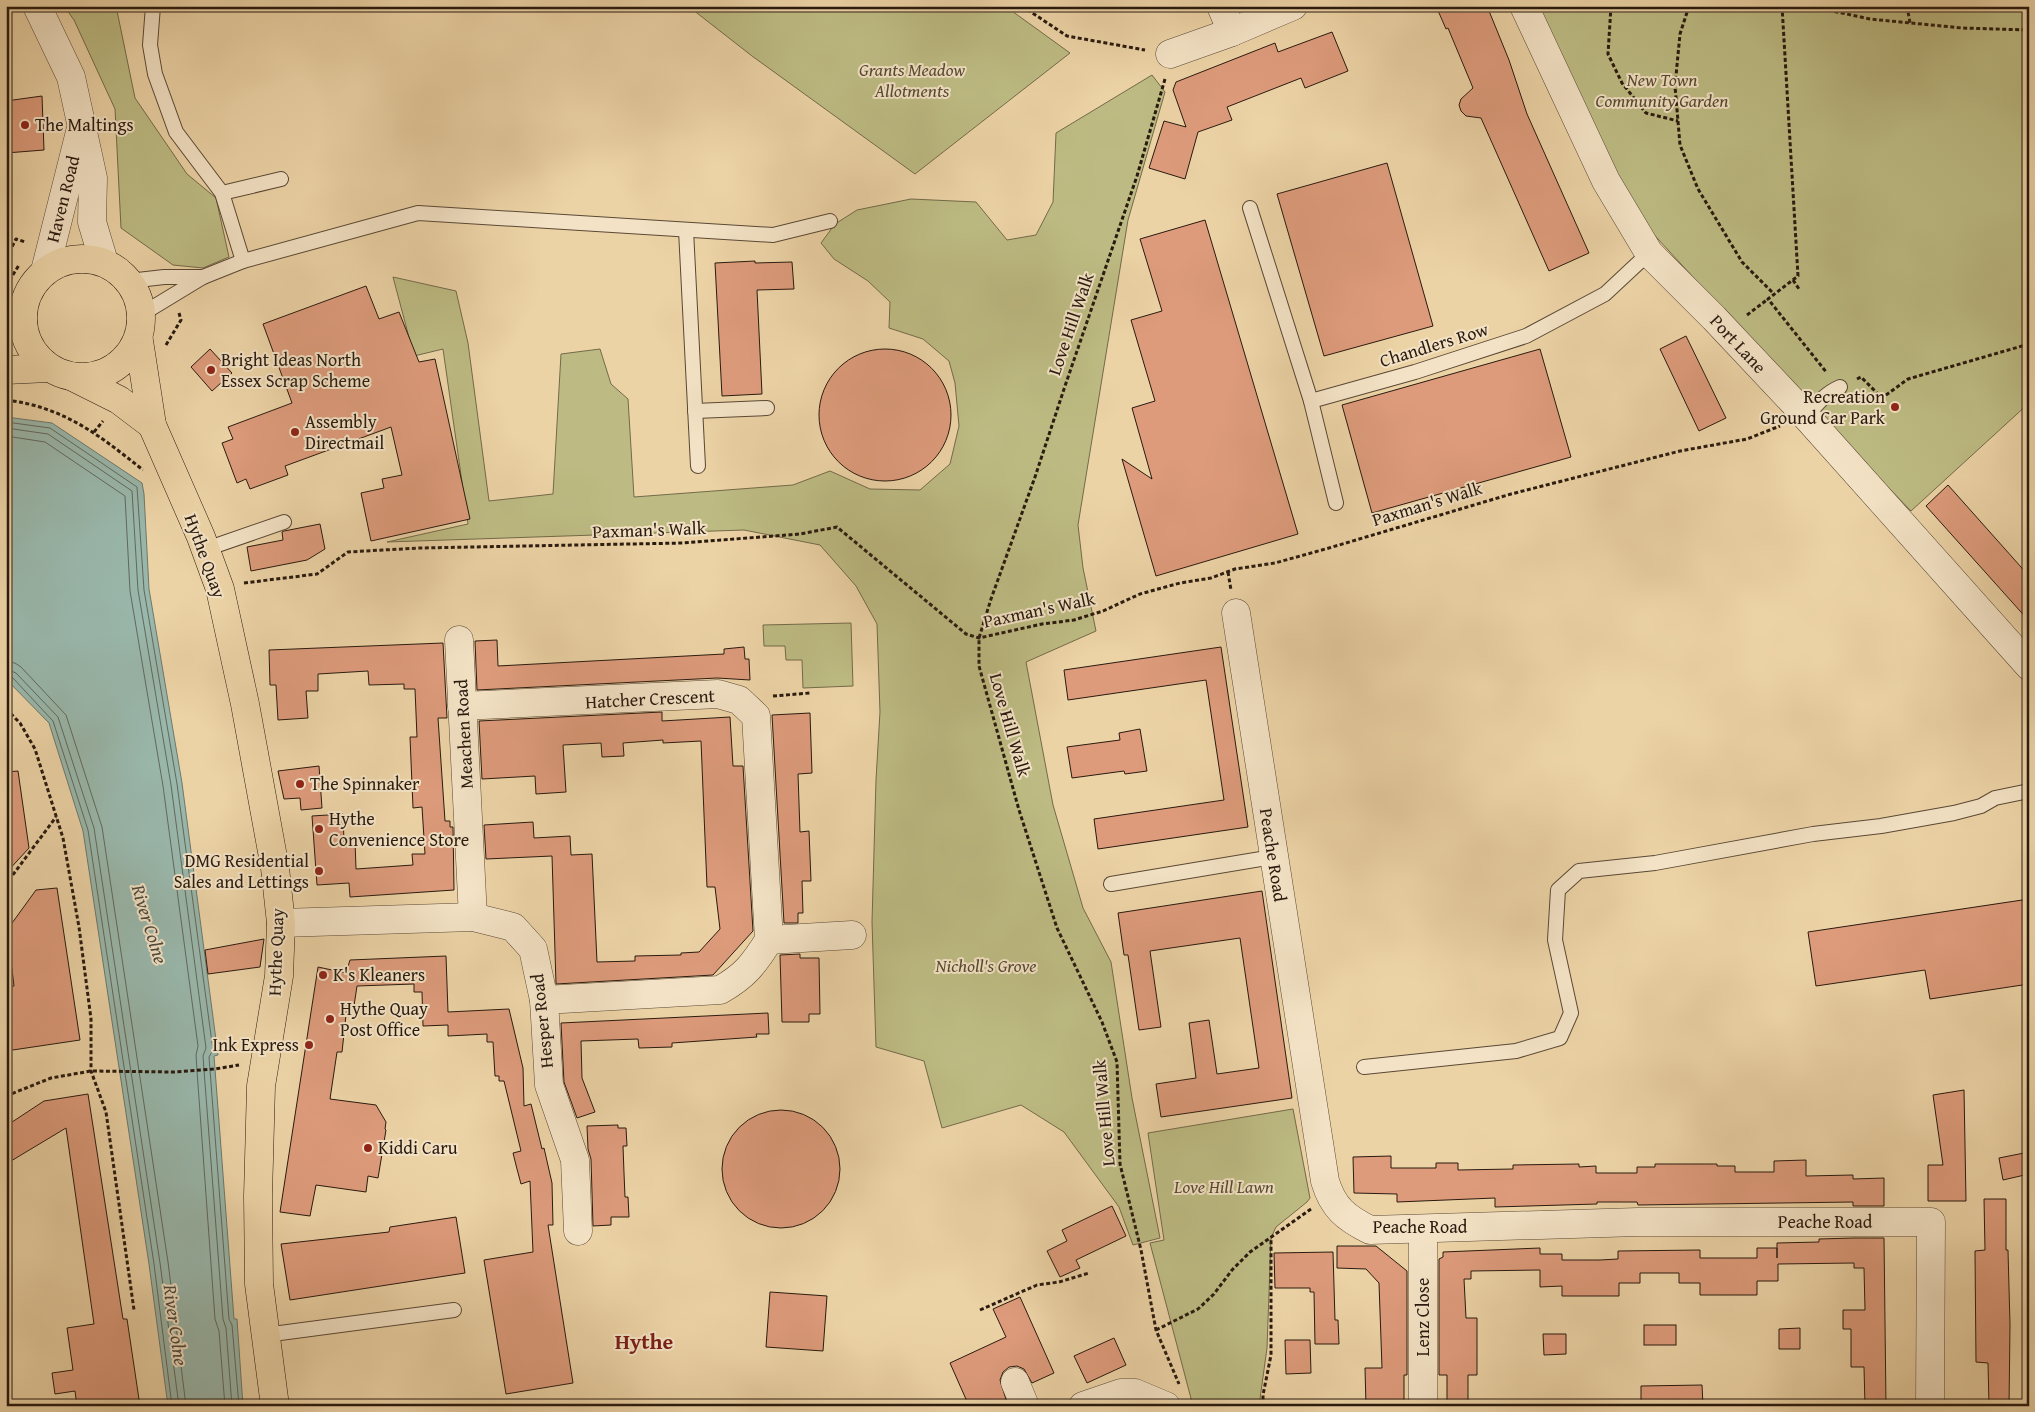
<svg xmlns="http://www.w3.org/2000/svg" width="2035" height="1412" font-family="'Gentium Book Plus',serif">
<rect width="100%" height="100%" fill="#ecd3a6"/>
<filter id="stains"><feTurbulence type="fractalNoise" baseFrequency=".004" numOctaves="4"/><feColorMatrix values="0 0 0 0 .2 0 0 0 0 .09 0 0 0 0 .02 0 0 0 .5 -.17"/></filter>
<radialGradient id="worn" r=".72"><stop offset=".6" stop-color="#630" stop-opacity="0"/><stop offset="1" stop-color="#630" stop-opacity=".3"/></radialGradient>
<g fill="#bdbb83" stroke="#736a49">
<polygon points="64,6 116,6 135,98 187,174 216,198 229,257 203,268 173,265 121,228 115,109 74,20"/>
<polygon points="688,6 1005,6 1070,53 915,174 752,56"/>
<polygon points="1538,6 2029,6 2029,403 1911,511 1858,456 1634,213"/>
<polygon points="1152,75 1165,92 1128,220 1078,525 1083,568 1096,631 1026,662 1053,805 1083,908 1111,962 1132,1098 1160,1238 1133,1245 1119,1207 1064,1132 1021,1105 942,1128 924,1061 876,1047 872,922 876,780 880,712 877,624 856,586 820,545 744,530 387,542 468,524 443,349 414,356 393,277 456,291 468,343 489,501 553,494 561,354 600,349 611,384 628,399 634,497 793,485 830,471 870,489 920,490 950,464 959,426 955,383 949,361 923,339 889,328 890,302 868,281 834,259 821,243 835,224 857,210 911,199 976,202 1007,240 1036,235 1053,202 1056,133"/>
<polygon points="851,623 853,686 803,688 802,660 786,660 785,646 764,646 763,625"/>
<polygon points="1293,1109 1310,1198 1307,1202 1276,1227 1271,1238 1267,1348 1259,1406 1193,1406 1150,1243 1164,1240 1148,1133"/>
</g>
<polygon fill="#99b7ab" stroke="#6c786d" points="6,417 52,423 142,483 144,494 149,589 182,783 218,1055 214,1056 215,1069 234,1319 237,1319 243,1406 168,1406 149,1264 83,831 49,723 6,679 6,427 8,427"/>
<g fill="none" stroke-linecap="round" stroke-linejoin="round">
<g stroke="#61685d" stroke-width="1">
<polyline points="6,422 50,428 137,487 144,590 177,784 213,1050 209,1057 210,1070 229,1319 232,1325 239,1406"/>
<polyline points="6,428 48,434 132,491 138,590 171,785 206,1048 203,1056 204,1070 223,1319 226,1328 232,1406"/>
<polyline points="6,436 45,442 125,496 130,591 163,786 198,1046 196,1055 197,1071 215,1319 219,1331 225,1406"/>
<polyline points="6,662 15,663 21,667 66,715 102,827 168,1262 186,1406"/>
<polyline points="6,669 16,673 58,717 94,828 160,1263 179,1406"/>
<polyline points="6,676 12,677 53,721 88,830 154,1264 172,1406"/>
</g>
</g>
<g fill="#dd9b7b" stroke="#291a0f">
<polygon points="1436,6 1487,6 1509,60 1527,114 1589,253 1549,271 1481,118 1466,116 1461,111 1459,105 1461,99 1473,88 1448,28 1446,29"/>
<polygon points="1332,32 1348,71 1305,88 1301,78 1227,107 1232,120 1198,132 1185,179 1149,168 1164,121 1186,127 1173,90 1176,82 1275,43 1278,52"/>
<polygon points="42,96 44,150 6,153 6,101"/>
<polygon points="1387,163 1433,326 1324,356 1277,194"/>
<polygon points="1205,220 1298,534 1156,576 1122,459 1152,479 1132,408 1155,401 1131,320 1162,311 1140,239"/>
<polygon points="755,261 755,263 792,262 794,289 757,290 762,394 722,396 715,263"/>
<polygon points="366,286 379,319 399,312 419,362 435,359 470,519 371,541 361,493 384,488 382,479 402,475 391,427 285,466 288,475 250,489 246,479 237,483 222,443 233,439 228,427 292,403 263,324"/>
<polygon points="1686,336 1726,418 1699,431 1660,349"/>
<polygon points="210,349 232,373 212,391 191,367"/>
<polygon points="1540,349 1571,457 1372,513 1342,405"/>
<circle cx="885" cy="415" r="66"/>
<polygon points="1948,485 2029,576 2029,621 1926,506"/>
<polygon points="320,524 325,549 307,560 251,571 247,547 283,540 282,532 284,531"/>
<polygon points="497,640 498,666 724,654 724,649 744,647 745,659 749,659 750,680 717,678 477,690 475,641"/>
<polygon points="443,643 447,718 438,718 445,821 450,821 450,827 453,827 454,890 350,897 349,883 317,885 312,816 343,814 344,842 355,841 356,869 413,865 412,854 425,854 422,807 413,808 410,737 417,737 415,689 404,689 404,684 369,685 368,671 318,674 318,691 306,691 308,718 278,720 276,685 270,685 269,650"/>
<polygon points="1221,647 1248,827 1098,849 1094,819 1224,800 1206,680 1068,700 1064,670"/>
<polygon points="662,712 662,721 730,717 733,766 743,766 753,931 713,975 556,984 552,856 486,859 484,825 533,822 534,838 570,836 571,855 592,854 597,962 635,961 635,956 681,955 681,953 699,952 720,929 715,887 707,887 701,741 663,743 663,740 623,743 624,756 602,757 601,743 563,745 566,792 536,794 535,776 482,779 479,721"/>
<polygon points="810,713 812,773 798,774 800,832 809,831 811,881 802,881 803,913 798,913 798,923 784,923 772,715"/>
<polygon points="1140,729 1147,771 1125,774 1124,771 1072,778 1067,747 1120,740 1119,733"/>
<polygon points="319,766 322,808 301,810 300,798 284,799 278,771"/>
<polygon points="18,771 29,848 6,873 6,772"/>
<polygon points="57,888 80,1040 6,1051 6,987 14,986 7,930 36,890"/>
<polygon points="1262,891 1292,1098 1161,1117 1156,1084 1196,1078 1189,1023 1209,1020 1217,1074 1259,1068 1240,938 1150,951 1161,1027 1139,1030 1128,955 1124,955 1118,913"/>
<polygon points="2029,899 2029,984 1930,999 1925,970 1816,986 1808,932"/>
<polygon points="264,939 260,967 208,974 205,950"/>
<polygon points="800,954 800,958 819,958 820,1014 809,1014 809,1022 782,1022 780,955"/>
<polygon points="446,956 448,1012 509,1009 523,1068 524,1106 531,1104 542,1149 544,1148 552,1183 553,1225 548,1225 573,1383 506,1394 484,1260 533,1252 530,1181 521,1184 517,1169 513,1153 521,1151 504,1081 499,1081 499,1076 495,1076 493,1042 487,1042 487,1034 448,1036 448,1025 423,1026 422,992 414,992 414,984 357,986 354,1006 347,1006 342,1052 337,1052 330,1099 376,1105 386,1122 385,1129 386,1130 378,1178 368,1176 366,1192 316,1185 310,1216 280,1212 318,967 346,973 350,960"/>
<polygon points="768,1013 769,1034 756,1034 757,1037 672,1043 672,1047 639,1048 638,1039 581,1041 582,1078 595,1112 577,1118 564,1082 561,1023"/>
<polygon points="1964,1090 1966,1201 1928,1201 1928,1165 1943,1165 1933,1095"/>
<polygon points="88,1094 123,1319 127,1319 140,1406 77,1406 75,1391 55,1394 52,1373 73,1370 67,1328 94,1324 66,1128 6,1164 6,1126 44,1101"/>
<circle cx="781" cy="1169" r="59"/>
<polygon points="618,1125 618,1128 626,1128 627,1146 623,1146 624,1173 625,1197 628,1197 629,1217 611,1217 611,1225 593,1226 591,1159 588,1149 587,1126"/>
<polygon points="2029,1152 2029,1174 2003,1180 1999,1158"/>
<polygon points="1391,1156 1391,1168 1436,1168 1436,1163 1458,1163 1458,1170 1513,1169 1513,1165 1579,1164 1579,1167 1596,1166 1596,1173 1637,1173 1637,1167 1655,1167 1655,1164 1717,1164 1717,1166 1735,1166 1735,1172 1774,1172 1774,1161 1806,1160 1806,1176 1853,1175 1853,1179 1884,1178 1884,1206 1853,1206 1853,1202 1638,1205 1637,1202 1597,1202 1597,1204 1495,1207 1495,1198 1397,1202 1397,1194 1354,1193 1353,1157"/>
<polygon points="1984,1199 2006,1199 2006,1250 2008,1250 2010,1325 2009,1406 1989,1406 1988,1363 1976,1362 1975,1251 1985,1250"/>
<polygon points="1112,1206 1126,1236 1076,1260 1080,1268 1060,1277 1047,1251 1067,1241 1062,1230"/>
<polygon points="456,1217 465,1273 290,1300 281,1244 389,1232 390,1227"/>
<polygon points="1854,1238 1884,1238 1886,1406 1865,1406 1864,1367 1851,1367 1851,1329 1843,1329 1843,1310 1865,1310 1864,1268 1854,1268 1854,1263 1778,1264 1778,1281 1757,1281 1757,1295 1700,1295 1700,1283 1679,1283 1679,1273 1640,1273 1640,1283 1619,1283 1619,1296 1562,1296 1562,1286 1540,1287 1540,1270 1471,1271 1471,1279 1464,1279 1466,1318 1477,1318 1477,1375 1468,1375 1468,1406 1447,1406 1447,1375 1439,1375 1439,1259 1443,1257 1443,1252 1540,1248 1540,1254 1562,1254 1562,1260 1600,1260 1618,1259 1618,1251 1700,1250 1700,1258 1757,1258 1757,1248 1777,1248 1777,1258 1777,1243 1819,1242 1819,1239"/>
<polygon points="1337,1246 1376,1246 1407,1271 1407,1375 1404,1375 1404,1406 1366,1406 1365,1368 1382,1368 1379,1283 1366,1269 1337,1268"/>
<polygon points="1333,1252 1335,1320 1338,1320 1339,1344 1315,1344 1314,1292 1310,1292 1310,1288 1275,1288 1274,1253"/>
<polygon points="770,1292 827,1296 823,1351 766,1347"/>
<polygon points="1020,1297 1054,1373 1032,1383 1024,1369 1017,1366 1009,1367 1003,1372 1000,1380 1008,1406 969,1406 950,1363 1006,1337 993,1309"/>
<rect x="1644" y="1325" width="32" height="20"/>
<polygon points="1800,1328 1800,1349 1779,1349 1779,1329"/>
<polygon points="1543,1334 1566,1334 1566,1354 1544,1355"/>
<polygon points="1114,1338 1126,1365 1087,1383 1074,1356"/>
<polygon points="1285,1340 1310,1340 1311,1373 1286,1374"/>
<polygon points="1702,1385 1703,1406 1641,1406 1641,1386"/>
</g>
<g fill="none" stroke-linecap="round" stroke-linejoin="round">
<defs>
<g id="service">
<polyline points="153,6 150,45 155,74 176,132 222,193 243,261"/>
<polyline points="222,193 281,179"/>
<polyline points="1250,208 1311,401"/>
<polyline points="686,230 698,466"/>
<polyline points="129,281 164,277 203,277"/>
<polyline points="142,314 203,277 243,261 418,213 773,235 830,221"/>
<polyline points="695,411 767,408"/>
<path d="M1807,417c8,-12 19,-24 33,-30"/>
<polyline points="1336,503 1311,401 1415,372 1526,336 1605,294 1649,253"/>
<polyline points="206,549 284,522"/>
<polyline points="1111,884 1273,857"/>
<polyline points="1364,1067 1516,1051 1560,1038 1571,1013 1555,940 1558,890 1579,871 1655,863 1813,834 1881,826 1954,813 1981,806 1995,798 2029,791"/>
<polyline points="265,1335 454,1310"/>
</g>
<g id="minor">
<polyline points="1221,6 1232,32"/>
<polyline points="1524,6 1606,181 1649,253 1714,318 1795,404 2029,666"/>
<polyline points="1170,54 1232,32 1293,6"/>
<path d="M1236,613l89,568c8,27 21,37 45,49l268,-8h293l-1,184"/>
<polyline points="459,640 473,917"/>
<path d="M462,706l256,-12 21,6 17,16 13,224c-15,24 -24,36 -49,50l-176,10"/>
<polyline points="281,923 473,917 513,927 533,949 544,1000 549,1085 575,1160 578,1231"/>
<polyline points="769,940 852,935"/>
<polyline points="1015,1382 1025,1406"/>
<polyline points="1083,1406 1121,1393 1135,1393 1166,1406"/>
<polyline points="1423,1406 1423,1229"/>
</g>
<g id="tertiary">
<polyline points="37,6 71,77 93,178 92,222 104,262"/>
<polyline points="45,271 80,132"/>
</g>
<g id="primary">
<circle cx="82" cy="318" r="59"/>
<polyline points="139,341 152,425 201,537 220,589 245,704 275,868 281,923 279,976 261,1086 258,1196 259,1284 275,1406"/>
<polyline points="6,370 48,368"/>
<polyline points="73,377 119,400 152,425"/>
</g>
</defs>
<use href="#service" stroke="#5a4835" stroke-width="16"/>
<use href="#minor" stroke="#5a4835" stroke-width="29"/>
<use href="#tertiary" stroke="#5a4835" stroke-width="29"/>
<use href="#primary" stroke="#291a0f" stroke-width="29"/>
<g stroke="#291a0f" stroke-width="3" stroke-dasharray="4 2.5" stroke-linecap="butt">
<polyline points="1022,6 1067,36 1145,50"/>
<polyline points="1611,6 1608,54 1622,83 1646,113 1678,121"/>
<polyline points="1689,6 1680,34 1675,86 1680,145 1698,189 1742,262 1774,294"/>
<polyline points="1782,6 1798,276 1768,299 1827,373"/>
<polyline points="1809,6 1870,19 1962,28 2029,30"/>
<polyline points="1907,6 1910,23"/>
<polyline points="1165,79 1137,176 1065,386 1035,477 991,599 979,638 979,666 1019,810 1057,928 1102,1022 1117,1062 1120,1164 1141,1250 1156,1330 1179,1384"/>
<polyline points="6,258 16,239 25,242"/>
<polyline points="1793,280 1799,289"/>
<polyline points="6,286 19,265"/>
<polyline points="1747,315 1768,299"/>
<polyline points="166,345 181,320 179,313"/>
<polyline points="1857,379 1861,377 1882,398 1908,379 2029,344"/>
<path d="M6,400c58,7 93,35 137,70"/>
<polyline points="94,432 103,421"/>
<polyline points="1228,572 1231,590"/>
<polyline points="244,583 317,574 348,552 419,548 683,543 800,534 837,527 966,634 979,638 1042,624 1074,620 1103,611 1140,594 1180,583 1211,578 1235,569 1275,563 1329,548 1511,494 1680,451 1747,439 1780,426"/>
<polyline points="773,696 810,693"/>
<polyline points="6,709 20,723 35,749 63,838 79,927 91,1019 91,1071 106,1112 134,1310"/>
<polyline points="6,886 9,880 56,817"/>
<polyline points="6,1096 51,1078 91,1071 174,1072 215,1069 239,1065"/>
<polyline points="980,1310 1037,1285 1059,1282 1089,1273"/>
<polyline points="1156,1330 1198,1309 1214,1294 1232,1270 1250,1252 1311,1209"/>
<polyline points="1263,1406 1263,1395 1271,1355 1271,1239"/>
</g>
<use href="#service" stroke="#f3e2c5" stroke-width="14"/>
<use href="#minor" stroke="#f3e2c5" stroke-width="28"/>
<use href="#tertiary" stroke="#f3e2c5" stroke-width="28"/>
<use href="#primary" stroke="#ecd3a6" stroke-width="28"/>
</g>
<g fill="#8f2418" stroke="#f3e2c5" stroke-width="2">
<circle cx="25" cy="125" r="5"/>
<circle cx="211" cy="370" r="5"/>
<circle cx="1895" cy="407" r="5"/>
<circle cx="295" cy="432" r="5"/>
<circle cx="300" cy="784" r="5"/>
<circle cx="319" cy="829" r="5"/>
<circle cx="319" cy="871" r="5"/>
<circle cx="323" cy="975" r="5"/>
<circle cx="330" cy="1019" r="5"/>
<circle cx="309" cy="1045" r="5"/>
<circle cx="368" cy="1148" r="5"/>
</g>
<g text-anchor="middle" stroke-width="4" stroke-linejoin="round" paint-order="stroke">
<g font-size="18" font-style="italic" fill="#554a32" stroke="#f3e2c5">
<text x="912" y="76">Grants Meadow<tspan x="912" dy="21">Allotments</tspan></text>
<text x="1662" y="86">New Town<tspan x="1662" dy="21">Community Garden</tspan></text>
<text x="986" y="972">Nicholl's Grove</text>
<text x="1224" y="1193">Love Hill Lawn</text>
</g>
<g font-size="18" fill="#291a0f" stroke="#f3e2c5" text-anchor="start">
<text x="35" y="131">The Maltings</text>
<text x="221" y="366">Bright Ideas North<tspan x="221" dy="21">Essex Scrap Scheme</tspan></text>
<text x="1885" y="403" text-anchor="end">Recreation<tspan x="1885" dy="21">Ground Car Park</tspan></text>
<text x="305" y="428">Assembly<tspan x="305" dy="21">Directmail</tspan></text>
<text x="310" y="790">The Spinnaker</text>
<text x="329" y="825">Hythe<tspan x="329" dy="21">Convenience Store</tspan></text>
<text x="309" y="867" text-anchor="end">DMG Residential<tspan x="309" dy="21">Sales and Lettings</tspan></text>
<text x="333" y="981">K's Kleaners</text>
<text x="340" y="1015">Hythe Quay<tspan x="340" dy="21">Post Office</tspan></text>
<text x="299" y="1051" text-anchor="end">Ink Express</text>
<text x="378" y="1154">Kiddi Caru</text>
</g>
<g font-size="18" fill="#291a0f" stroke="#f3e2c5">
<text transform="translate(63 199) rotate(-76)" y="6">Haven Road</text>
<text transform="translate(1071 324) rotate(-71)" y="6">Love Hill Walk</text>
<text transform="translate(1738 344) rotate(47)" y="6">Port Lane</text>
<text transform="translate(1434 345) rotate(-17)" y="6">Chandlers Row</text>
<text transform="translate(1427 504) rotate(-17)" y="6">Paxman's Walk</text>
<text transform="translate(649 530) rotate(-2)" y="6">Paxman's Walk</text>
<text transform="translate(205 556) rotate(70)" y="6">Hythe Quay</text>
<text transform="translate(1039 610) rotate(-12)" y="6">Paxman's Walk</text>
<text transform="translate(650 699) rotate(-3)" y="6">Hatcher Crescent</text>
<text transform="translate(1010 725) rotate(74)" y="6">Love Hill Walk</text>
<text transform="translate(464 734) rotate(-93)" y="6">Meachen Road</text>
<text transform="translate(1273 855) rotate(81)" y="6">Peache Road</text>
<text transform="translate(276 952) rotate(-88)" y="6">Hythe Quay</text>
<text transform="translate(542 1021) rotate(-96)" y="6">Hesper Road</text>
<text transform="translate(1104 1113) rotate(-95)" y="6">Love Hill Walk</text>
<text x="1825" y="1228">Peache Road</text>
<text x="1420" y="1233">Peache Road</text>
<text transform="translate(1423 1317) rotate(-90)" y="6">Lenz Close</text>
</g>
<g font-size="19" font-style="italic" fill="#4b493e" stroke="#f3e2c5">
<text transform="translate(150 924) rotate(73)" y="7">River Colne</text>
<text transform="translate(176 1325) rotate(82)" y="7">River Colne</text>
</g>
<g font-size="22" font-weight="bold" fill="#7a1f14" stroke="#f3e2c5">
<text x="644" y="1349">Hythe</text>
</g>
</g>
<rect width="2035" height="1412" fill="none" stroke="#ecd3a6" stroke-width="25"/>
<rect x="8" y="8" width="2020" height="1397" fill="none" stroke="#291a0f" stroke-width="2.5"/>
<rect x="12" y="12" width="2010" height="1387" fill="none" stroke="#291a0f"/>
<rect width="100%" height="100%" filter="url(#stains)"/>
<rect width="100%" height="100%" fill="url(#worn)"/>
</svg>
